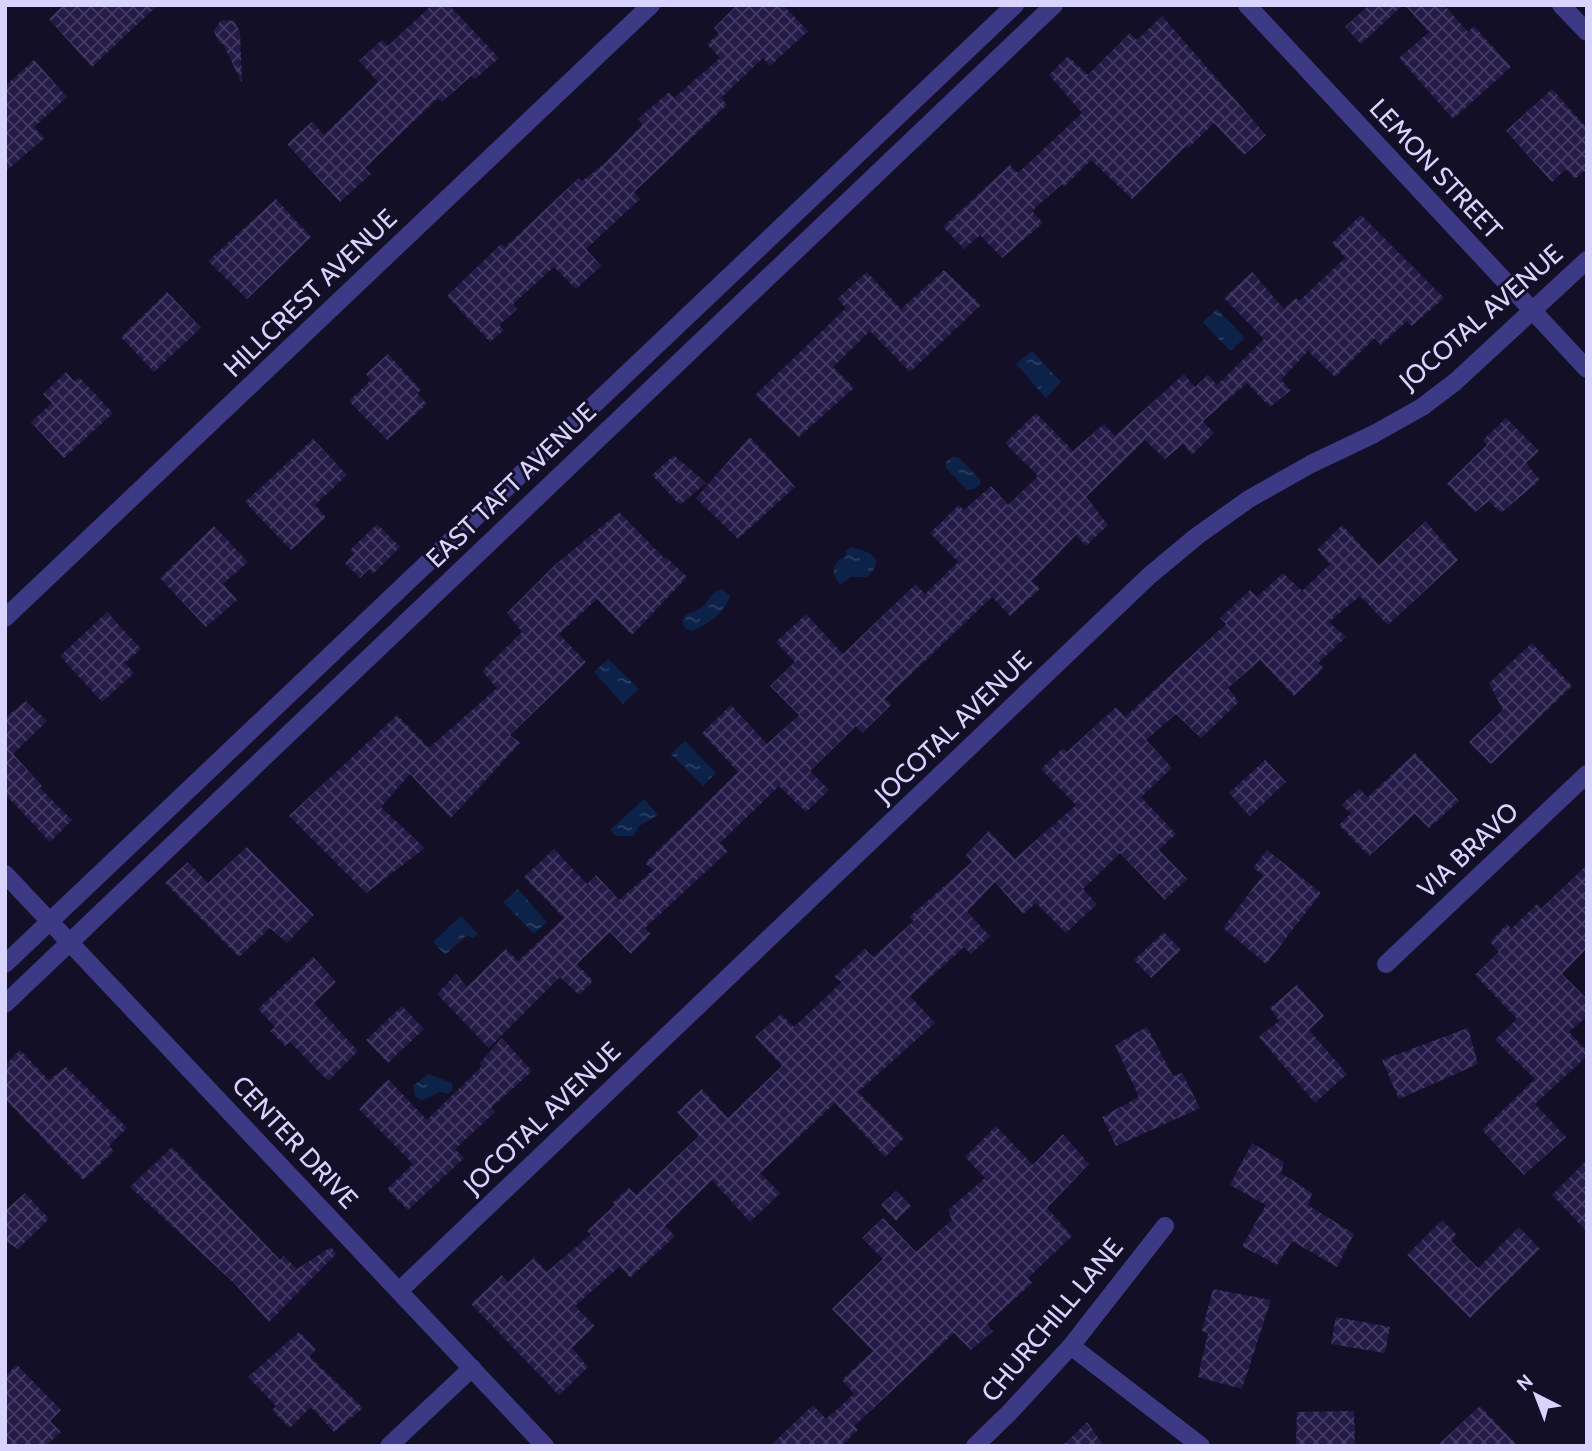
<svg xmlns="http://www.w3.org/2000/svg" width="1592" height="1451" font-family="Cabin,sans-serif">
<defs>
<pattern id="water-ripples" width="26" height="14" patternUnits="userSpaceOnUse" patternTransform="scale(1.75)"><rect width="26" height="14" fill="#0c2248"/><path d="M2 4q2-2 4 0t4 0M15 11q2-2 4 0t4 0" fill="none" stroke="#2f4163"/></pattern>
<pattern id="building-cross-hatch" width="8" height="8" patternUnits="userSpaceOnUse" patternTransform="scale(1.75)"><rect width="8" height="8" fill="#241b47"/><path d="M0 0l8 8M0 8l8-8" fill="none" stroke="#433b63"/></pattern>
</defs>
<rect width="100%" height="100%" fill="#130f26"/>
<g fill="url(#water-ripples)">
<polygon points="1217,309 1245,338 1230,351 1203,322"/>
<polygon points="1032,351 1061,382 1046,398 1016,364"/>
<polygon points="952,457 958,457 980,479 980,485 974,489 967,490 946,468 946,462"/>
<path d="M851,547c11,4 19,3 26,14l-4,10 -6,6h-16l-11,8c-10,-12 -8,-23 6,-29v-5z"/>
<path d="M721,589l9,6c-3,17 -23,30 -38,36l-7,-3 -3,-8c6,-9 10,-6 19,-12 9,-6 7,-14 20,-19z"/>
<polygon points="608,659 639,689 623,704 594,672"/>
<polygon points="685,741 716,773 703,786 671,754"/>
<polygon points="644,799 658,815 639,826 634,836 616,836 610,830"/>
<polygon points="518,889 547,922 534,934 503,902"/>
<polygon points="461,916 478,934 473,938 467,935 445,955 433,942"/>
<polygon points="429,1074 452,1083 453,1089 448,1094 440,1092 421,1101 415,1096 413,1086"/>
</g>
<g fill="url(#building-cross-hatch)">
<polygon points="64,5 158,5 92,67 49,19"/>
<polygon points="432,5 449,5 499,58 475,79 471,76 442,102 438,98 365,168 371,174 340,202 287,144 312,122 324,135 378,82 359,61 382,40 388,46"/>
<polygon points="737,5 783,5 808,31 770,66 763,58 721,98 727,105 634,192 640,199 586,249 601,266 576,289 554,267 513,304 517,309 499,325 504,330 490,342 447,296 501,244 505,247 579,178 582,181 605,163 643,124 638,119 669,92 674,98 720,58 707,44 719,33 714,28"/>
<polygon points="1369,5 1403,5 1361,44 1345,27"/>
<polygon points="1405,5 1444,5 1468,32 1474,26 1511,67 1453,119 1399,58 1429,32"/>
<polygon points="1162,16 1266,135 1244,155 1214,123 1188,148 1186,146 1132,199 1091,160 1064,187 1062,184 1032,211 1043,223 1002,258 980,235 964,249 943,227 1010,165 1018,173 1082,113 1049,75 1068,56 1088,75 1130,33 1137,40"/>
<polygon points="221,20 234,21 240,32 242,83 223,44 219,43 214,31"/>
<polygon points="34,60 67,97 34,127 44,138 5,172 5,86"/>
<polygon points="1552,89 1587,128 1587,169 1575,179 1566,169 1552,182 1506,131"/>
<polygon points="276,199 311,237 247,299 208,261"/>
<polygon points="1361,215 1444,298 1412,326 1407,321 1381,345 1375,338 1335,377 1308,351 1281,380 1291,390 1270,407 1247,383 1203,421 1214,433 1192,455 1183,444 1165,459 1145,440 1086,497 1108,525 1086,546 1076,535 1032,581 1040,589 1010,616 992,597 885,699 891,705 862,733 856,726 810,771 829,790 806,812 779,786 720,843 728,851 645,928 651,934 631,954 610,932 577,964 593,981 579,995 560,977 489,1048 437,994 456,974 467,987 506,949 518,961 564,918 524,877 554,849 587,884 596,875 619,900 653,870 645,863 738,772 702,733 731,705 767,744 799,715 770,686 795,662 776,642 806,614 843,654 916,584 925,594 958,562 930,533 959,505 964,510 991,486 1008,505 1038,476 1005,443 1036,413 1073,451 1104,424 1115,436 1184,374 1195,387 1208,375 1217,385 1264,339 1224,298 1252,272 1284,309 1296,298 1299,301 1345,258 1332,243"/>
<polygon points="944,270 981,305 910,372 870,331 833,367 854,388 799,437 755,395 846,308 837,299 867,272 901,309"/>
<polygon points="167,292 201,328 154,372 121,337"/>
<polygon points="388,354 421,390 417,393 427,404 387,440 349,401 371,380 366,374"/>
<polygon points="66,372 74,381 79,377 113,413 64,458 31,422 52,403 43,394"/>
<polygon points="1506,418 1539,451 1526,463 1540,480 1501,513 1489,501 1475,512 1447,484 1487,445 1483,440"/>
<polygon points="750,437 795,487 738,539 696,498"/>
<polygon points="313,439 347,475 315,505 326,517 291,550 245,502"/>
<polygon points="674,455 706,483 680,505 652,475"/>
<polygon points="619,512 664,558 666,557 687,577 632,635 597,599 559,634 586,662 510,735 520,743 451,818 410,774 381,807 425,848 366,893 289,816 397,715 429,748 497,688 482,671 522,632 507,613 555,565"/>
<polygon points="1426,521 1458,560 1388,625 1360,596 1329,622 1346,637 1318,663 1324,668 1294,696 1260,660 1228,688 1239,702 1201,738 1176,714 1146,740 1172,768 1141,797 1176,834 1159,850 1187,879 1165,900 1120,853 1083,889 1097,904 1066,933 1036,903 1023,914 995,882 967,912 990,936 971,954 964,947 910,996 935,1023 858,1092 904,1138 885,1157 835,1103 760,1173 780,1193 750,1222 712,1180 665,1226 675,1236 630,1278 620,1266 575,1306 595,1326 572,1348 588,1367 559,1395 471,1304 502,1275 508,1282 534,1258 547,1272 591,1234 587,1231 615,1205 613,1202 629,1188 636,1195 699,1136 677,1112 702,1089 728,1118 782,1066 755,1037 781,1014 794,1027 842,982 834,977 865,949 873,957 914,921 909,917 972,862 966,855 989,831 1015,859 1076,805 1041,769 1063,748 1067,752 1116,707 1125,717 1226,624 1220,618 1250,590 1257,597 1283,573 1302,591 1330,564 1317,550 1342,525 1379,565"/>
<polygon points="377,524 400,547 373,574 369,569 360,578 345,563 354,554 350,550"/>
<polygon points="214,526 248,562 223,584 237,600 206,627 160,578"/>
<polygon points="107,612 141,649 125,663 134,673 102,702 60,656"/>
<polygon points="1532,643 1572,686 1491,764 1469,742 1503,710 1489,683"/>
<polygon points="26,701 47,721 13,754 42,786 40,788 72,820 50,842 5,794 5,718"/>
<polygon points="1415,753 1459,801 1429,828 1415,814 1369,856 1339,825 1351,813 1341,805 1359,789 1368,797"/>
<polygon points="1265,760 1286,782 1250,816 1229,793"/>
<polygon points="247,847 314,915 287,943 270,928 239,957 165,883 188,862 208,883"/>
<polygon points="1267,850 1321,893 1266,964 1223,928 1263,875 1253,868"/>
<polygon points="1587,865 1587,948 1562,974 1587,999 1587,1016 1569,1032 1587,1051 1587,1056 1535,1104 1566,1137 1524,1175 1482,1130 1535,1079 1495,1040 1517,1019 1475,975 1499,952 1490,942 1507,924 1511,929 1537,904 1541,909"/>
<polygon points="1164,932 1181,950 1151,978 1134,960"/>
<polygon points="313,957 336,982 314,1003 358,1051 328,1081 290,1042 285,1046 270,1031 275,1027 258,1009"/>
<polygon points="1297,985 1324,1016 1309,1030 1347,1074 1315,1103 1259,1037 1279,1021 1270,1008"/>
<polygon points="402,1006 424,1029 388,1063 366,1040"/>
<polygon points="1147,1027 1173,1076 1182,1073 1200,1108 1116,1146 1102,1117 1139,1097 1115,1045"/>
<polygon points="1468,1028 1478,1064 1399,1099 1382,1060"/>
<polygon points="502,1038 532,1071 491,1108 495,1112 455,1149 464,1158 408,1210 387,1189 413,1164 359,1109 388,1079 427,1120 482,1066 480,1063"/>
<polygon points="20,1050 49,1080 66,1067 127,1128 109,1146 114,1151 83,1180 5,1099 5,1065"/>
<polygon points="996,1126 1033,1165 1063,1134 1089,1164 1047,1208 1072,1236 1028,1278 1032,1283 987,1324 993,1331 971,1350 954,1333 854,1426 858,1430 841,1446 770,1446 813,1405 826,1419 854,1394 842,1380 873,1351 832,1309 883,1259 862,1238 883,1218 916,1252 952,1220 948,1210 985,1178 965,1157"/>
<polygon points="1252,1143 1284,1162 1281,1173 1312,1193 1308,1205 1354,1234 1337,1267 1292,1241 1277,1265 1242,1246 1266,1205 1230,1185"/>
<polygon points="172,1147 280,1260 284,1256 297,1269 331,1247 336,1254 269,1322 233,1282 130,1187"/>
<polygon points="1587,1160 1587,1232 1552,1195"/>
<polygon points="896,1191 911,1206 896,1221 881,1205"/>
<polygon points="25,1193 49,1219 18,1249 5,1241 5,1211"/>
<polygon points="1442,1220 1457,1235 1451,1241 1478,1268 1519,1227 1540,1249 1470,1318 1407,1255"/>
<polygon points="1213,1289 1271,1300 1242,1389 1198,1377 1208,1333 1202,1331"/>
<polygon points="1336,1317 1390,1327 1385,1353 1331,1344"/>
<polygon points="299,1332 316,1349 309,1356 363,1408 334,1432 311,1407 290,1428 272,1410 276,1406 248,1377"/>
<polygon points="17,1365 61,1410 50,1421 61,1432 46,1446 5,1446 5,1376"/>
<polygon points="1480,1406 1518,1446 1437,1446"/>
<polygon points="1354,1411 1355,1446 1296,1446 1297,1412"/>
<polygon points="1087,1422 1104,1446 1062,1446"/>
</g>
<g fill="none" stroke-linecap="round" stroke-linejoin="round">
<g stroke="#3d3a85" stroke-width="18">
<polyline points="1561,5 1587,32"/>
<polyline points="5,618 651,5"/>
<polyline points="1386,964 1587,774"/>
<polyline points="399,1291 1149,576 1197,536 1249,499 1311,464 1374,434 1422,407 1455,382 1587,260"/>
<polyline points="1071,1346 1201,1446"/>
<polyline points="389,1446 472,1368"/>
<polyline points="975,1446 1009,1413 1071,1346 1165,1226"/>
</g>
<g stroke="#3d3a85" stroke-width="18">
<polyline points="1247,5 1587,369"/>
<polyline points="5,874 545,1446"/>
<polyline points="5,964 1015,5"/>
<polyline points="5,1004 1054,5"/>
</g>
</g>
<g text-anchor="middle" stroke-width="6" stroke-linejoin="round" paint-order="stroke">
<g font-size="26" fill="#d9d4ff" stroke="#130f26">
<text transform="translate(1436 169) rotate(47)" y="9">LEMON STREET</text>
<text transform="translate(310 293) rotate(-44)" y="9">HILLCREST AVENUE</text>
<text transform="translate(1481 317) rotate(-41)" y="9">JOCOTAL AVENUE</text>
<text transform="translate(511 485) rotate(-44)" y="9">EAST TAFT AVENUE</text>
<text transform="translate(953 727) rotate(-44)" y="9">JOCOTAL AVENUE</text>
<text transform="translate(1468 850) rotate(-43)" y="9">VIA BRAVO</text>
<text transform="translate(542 1118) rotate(-44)" y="9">JOCOTAL AVENUE</text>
<text transform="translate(295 1142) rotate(47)" y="9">CENTER DRIVE</text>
<text transform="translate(1052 1320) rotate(-50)" y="9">CHURCHILL LANE</text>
</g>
</g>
<rect width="1592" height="1451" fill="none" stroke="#d9d4ff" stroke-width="14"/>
<g transform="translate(1536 1395) rotate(318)" stroke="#130f26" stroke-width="5" paint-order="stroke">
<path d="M0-5L12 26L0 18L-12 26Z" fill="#d9d4ff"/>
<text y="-10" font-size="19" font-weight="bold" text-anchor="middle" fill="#d9d4ff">N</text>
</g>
</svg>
